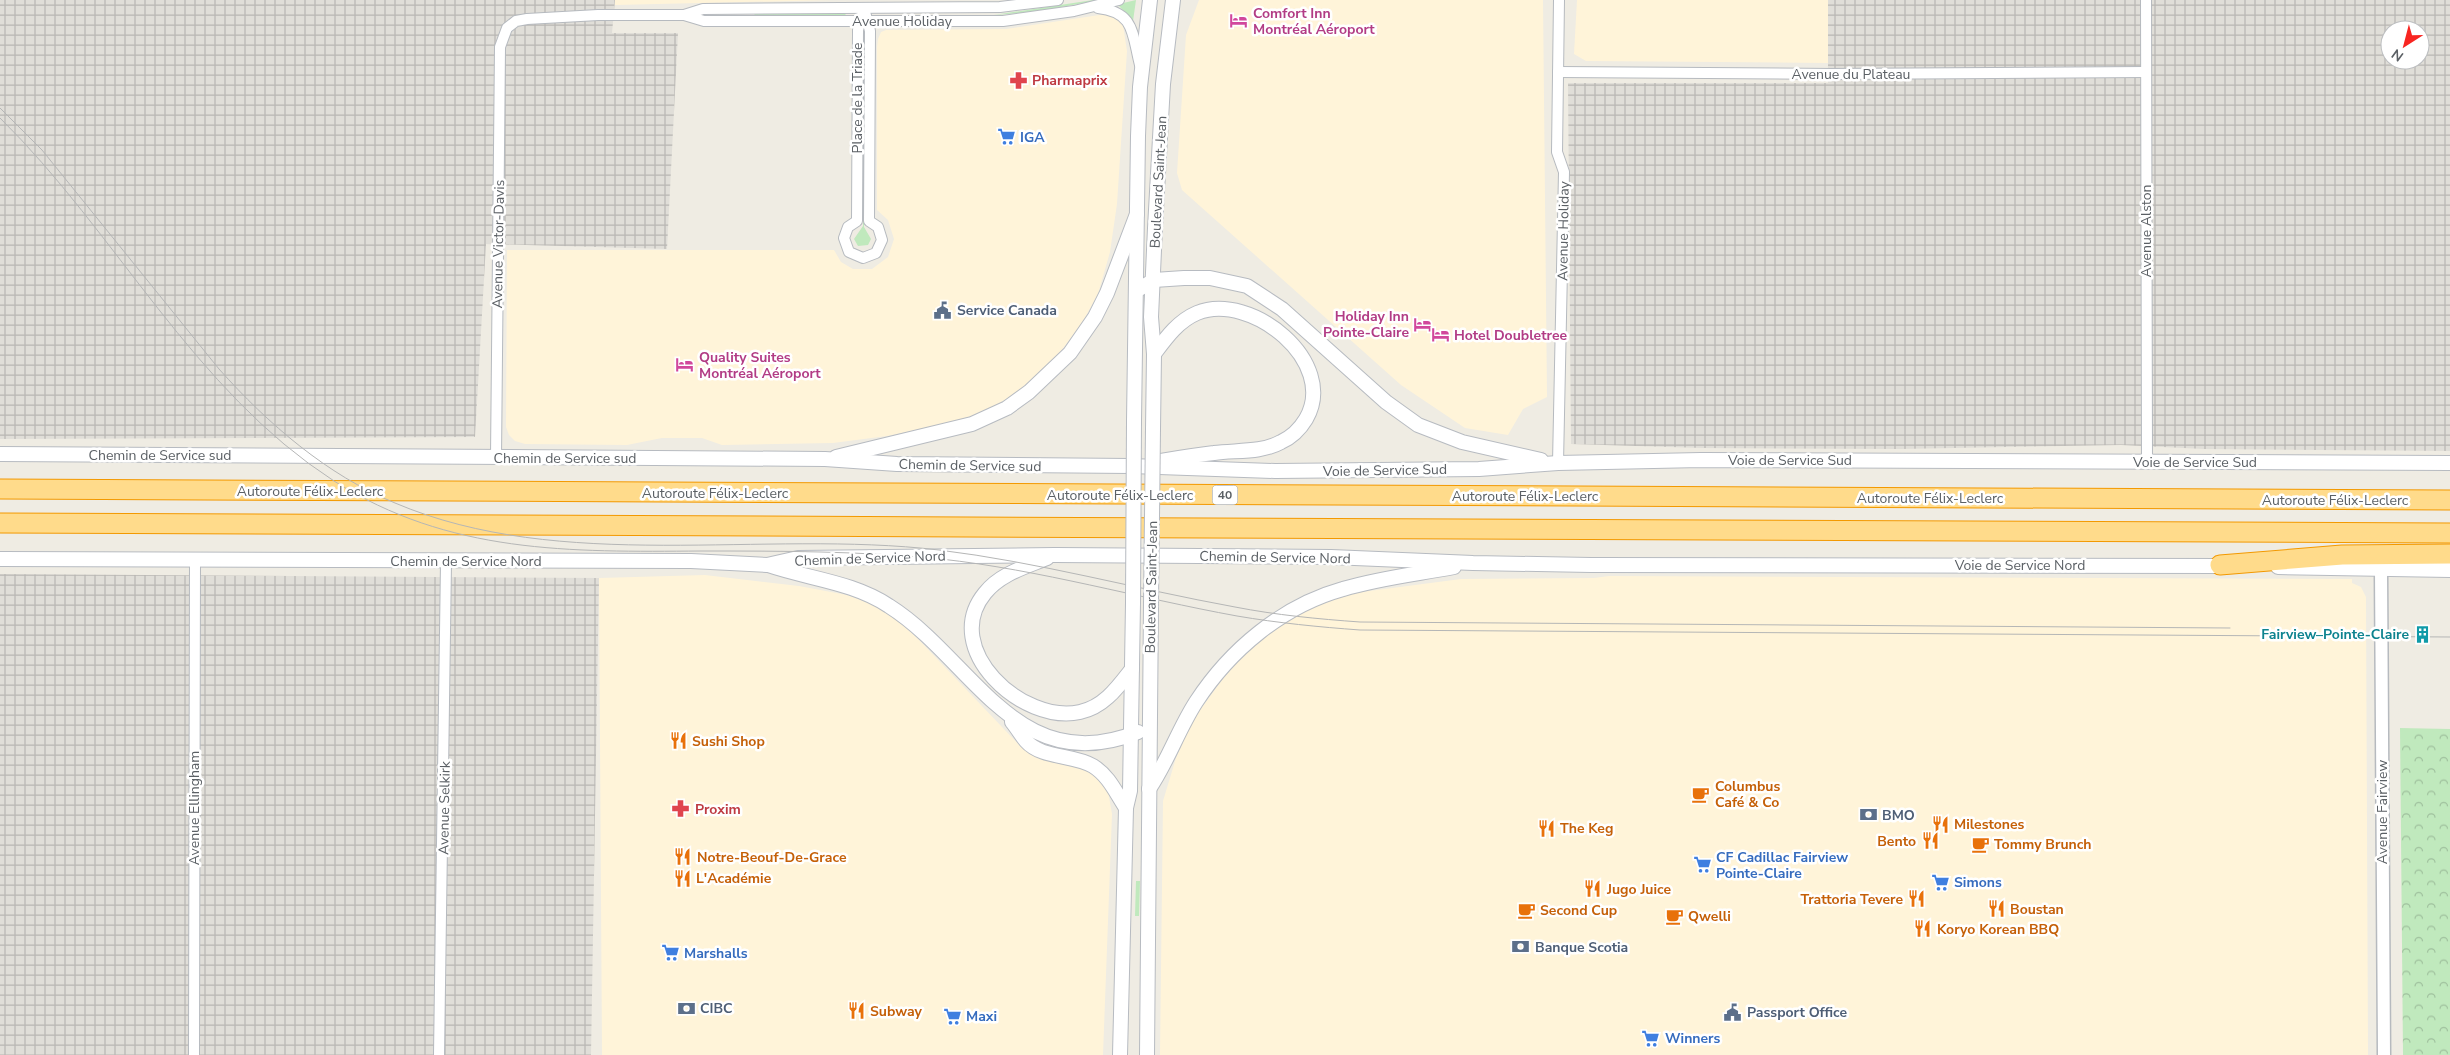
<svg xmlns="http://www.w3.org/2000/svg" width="2450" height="1055" font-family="'Nunito Sans',sans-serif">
<defs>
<pattern id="industrial-grid" width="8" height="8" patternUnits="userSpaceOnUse" patternTransform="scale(1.25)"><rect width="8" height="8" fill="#e0ded8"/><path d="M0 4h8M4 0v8" fill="none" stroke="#b9b7b3"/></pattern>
<pattern id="forest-crowns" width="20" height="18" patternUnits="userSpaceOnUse" patternTransform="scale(1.25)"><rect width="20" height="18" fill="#c0e9bd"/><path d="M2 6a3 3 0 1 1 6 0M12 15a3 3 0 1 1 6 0" fill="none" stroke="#9fc09d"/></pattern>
</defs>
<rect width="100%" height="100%" fill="#efece3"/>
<g fill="#fff4d9">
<polygon points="615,0 834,0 615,5"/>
<polygon points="1199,0 1543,0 1547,397 1523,409 1508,435 1465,428 1401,385 1182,190 1177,173 1186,35"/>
<polygon points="1577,0 1828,0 1828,63 1586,61 1574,54"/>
<polygon points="1106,14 1118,19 1123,25 1127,51 1117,204 1110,252 1098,294 1082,323 1058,355 1030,381 1010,397 984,412 945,424 887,436 833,443 722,445 702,438 662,438 627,445 525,444 515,441 509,435 506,427 507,250 834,250 841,262 853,269 872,269 888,257 894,239 888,220 877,210 877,47 878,39 881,32 886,30 1006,29"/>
<polygon points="705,575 799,586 847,595 872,604 895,618 919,640 1022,748 1044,759 1081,767 1095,775 1108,791 1112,814 1103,1055 602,1055 599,578"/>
<polygon points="1609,576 2352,579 2352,583 2361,587 2366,597 2368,1055 1160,1055 1163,801 1176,758 1192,721 1230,669 1246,653 1280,625 1317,605 1354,593 1461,579 1594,578"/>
</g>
<g fill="url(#industrial-grid)" fill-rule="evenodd">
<polygon points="0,0 615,0 612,33 678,33 667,249 486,244 475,437 0,439"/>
<path d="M1828,0h622v451l-246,-2 -83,-4 -221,4 -198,-1 -131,-4 -3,-361h260zM2390,30h30v30h-30z"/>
<polygon points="0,574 599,578 591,1055 0,1055"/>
</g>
<g fill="#c0e9bd">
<polygon points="1093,0 1100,0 1034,12 994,15"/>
<polygon points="1136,0 1133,21 1119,6 1119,4"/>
<polygon points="845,14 846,15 754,15 755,14"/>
<polygon points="864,32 864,33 863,114 863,34"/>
<polygon points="864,144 864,227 871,239 868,245 858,246 854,239 863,226"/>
<polygon points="1136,881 1140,881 1139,916 1135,916"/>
</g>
<polygon fill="url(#forest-crowns)" points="2400,728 2450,729 2450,1055 2403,1055"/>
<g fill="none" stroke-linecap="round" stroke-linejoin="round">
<defs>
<g id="minor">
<polyline points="2146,0 2147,461"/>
<polygon points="864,8 870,31 869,221 878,227 882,240 876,253 863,258 849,252 844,238 848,227 857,221 858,30"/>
<path d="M1098,8c37,4 34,26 42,57"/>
<polyline points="684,15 703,9 1000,7 1058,0"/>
<polyline points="1558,72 1832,74 2145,72"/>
<polyline points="496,457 500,47 507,28 516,21 527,19 598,15 684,15 704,21 1003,21 1074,11 1119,0"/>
<polyline points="1558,463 1564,172 1557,152 1559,0"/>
<polyline points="194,1055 195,561"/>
<polyline points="439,1055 446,562"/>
</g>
<polyline id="tertiary" points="2381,570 2384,1055"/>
<g id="secondary">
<polyline points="1136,291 1154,280 1184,278 1210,278 1247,286 1282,309 1386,402 1418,425 1462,442 1541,460"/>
<path d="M1154,354c12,-16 24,-33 43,-41 54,-22 142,49 109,106 -6,10 -14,18 -25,23 -20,11 -45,8 -67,11 -18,2 -36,5 -53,8"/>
<polyline points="1134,421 1138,136 1140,87 1150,0"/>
<polyline points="1153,429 1154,354 1151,317 1155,228 1163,84 1173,0"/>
<polyline points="0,454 825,459 897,464 1131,466 1275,471 1479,469 1558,463 1701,460 2450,463"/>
<polyline points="836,457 972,424 1007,408 1029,392 1070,353 1095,317 1107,293 1137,214"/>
<path d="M1047,558c-22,9 -47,16 -62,35 -46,56 38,132 95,119 24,-5 38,-25 52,-43"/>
<polyline points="0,559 691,561 767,565 798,558 1055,555 1331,557 1473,563 1591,565 2229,566"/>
<path d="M768,565c41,14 85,17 121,41 84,53 128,175 249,126"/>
<polyline points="2278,567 2450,570"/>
<path d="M1012,722c5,6 9,13 14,19 16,18 47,13 67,25 16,10 23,27 33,42"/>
<path d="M1149,789c19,-28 29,-59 47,-87 34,-52 86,-96 147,-113 36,-11 74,-15 111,-22"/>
<polyline points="1120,1055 1126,808 1130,791 1133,603"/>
<polyline points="1147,1055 1151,604"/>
</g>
<g id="motorway">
<polyline points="0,489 2450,500"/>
<polyline points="0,523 2450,533"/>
<polyline points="2220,565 2342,555 2450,554"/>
</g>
</defs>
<use href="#minor" stroke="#b6babf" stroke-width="12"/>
<use href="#tertiary" stroke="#b6babf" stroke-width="15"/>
<use href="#secondary" stroke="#b7bbc1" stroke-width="16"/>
<use href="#motorway" stroke="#f39900" stroke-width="21"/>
<use href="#minor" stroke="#fff" stroke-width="10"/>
<use href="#tertiary" stroke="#fff" stroke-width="12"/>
<use href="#secondary" stroke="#fff" stroke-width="14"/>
<use href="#motorway" stroke="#ffdb8b" stroke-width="19"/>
<g stroke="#b5b6b6" stroke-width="1">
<path d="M0,108l42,42 177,219c49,55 108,106 176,134 167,71 367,26 544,47 99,12 197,39 296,57 41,8 83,12 125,15l870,6"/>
<path d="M0,118c117,115 193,272 334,363 115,73 236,71 367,70 80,0 160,0 240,8 100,11 197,39 296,57 41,7 82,11 123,14l1090,7"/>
</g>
<defs>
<g id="secondary-bridge">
<polyline points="1133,603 1134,421"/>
<polyline points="1151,604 1153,429"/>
</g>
</defs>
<use href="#secondary-bridge" stroke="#b7bbc1" stroke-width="16" stroke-linecap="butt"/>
<use href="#secondary-bridge" stroke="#fff" stroke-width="14"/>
</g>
<defs>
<symbol id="hotel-bare" viewBox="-9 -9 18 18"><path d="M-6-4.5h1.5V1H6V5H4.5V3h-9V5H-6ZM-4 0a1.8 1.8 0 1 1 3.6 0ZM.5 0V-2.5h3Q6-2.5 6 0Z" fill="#d1479c" stroke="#fff" stroke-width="2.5" paint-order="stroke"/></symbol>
<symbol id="pharmacy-bare" viewBox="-9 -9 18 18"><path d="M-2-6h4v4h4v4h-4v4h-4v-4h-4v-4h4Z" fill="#e0444e" stroke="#fff" stroke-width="2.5" paint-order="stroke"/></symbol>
<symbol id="supermarket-bare" viewBox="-9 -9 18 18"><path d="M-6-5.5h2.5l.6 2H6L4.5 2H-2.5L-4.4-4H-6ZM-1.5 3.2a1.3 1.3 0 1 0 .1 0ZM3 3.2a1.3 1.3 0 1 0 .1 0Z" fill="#3f7fe0" stroke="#fff" stroke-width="2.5" paint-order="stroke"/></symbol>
<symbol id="civic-bare" viewBox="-9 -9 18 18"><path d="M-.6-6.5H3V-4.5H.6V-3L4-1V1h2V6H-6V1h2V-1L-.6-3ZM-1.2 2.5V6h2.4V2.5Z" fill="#5c6f8a" stroke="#fff" stroke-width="2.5" paint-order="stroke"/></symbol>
<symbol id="building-bare" viewBox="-9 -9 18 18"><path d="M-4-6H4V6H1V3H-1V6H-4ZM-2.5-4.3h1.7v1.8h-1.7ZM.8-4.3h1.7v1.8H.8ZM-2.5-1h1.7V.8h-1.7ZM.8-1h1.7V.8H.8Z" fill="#0f9aa8" stroke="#fff" stroke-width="2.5" paint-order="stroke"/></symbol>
<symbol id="restaurant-bare" viewBox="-9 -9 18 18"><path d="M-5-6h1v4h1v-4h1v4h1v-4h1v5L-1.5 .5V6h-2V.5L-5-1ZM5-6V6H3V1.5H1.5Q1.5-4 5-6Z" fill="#e8710a" stroke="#fff" stroke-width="2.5" paint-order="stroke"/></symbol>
<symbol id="cafe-bare" viewBox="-9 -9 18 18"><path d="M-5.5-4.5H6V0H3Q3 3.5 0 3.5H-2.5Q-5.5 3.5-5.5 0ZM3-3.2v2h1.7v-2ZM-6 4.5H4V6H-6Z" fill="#e8710a" stroke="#fff" stroke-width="2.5" paint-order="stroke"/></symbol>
<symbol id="bank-bare" viewBox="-9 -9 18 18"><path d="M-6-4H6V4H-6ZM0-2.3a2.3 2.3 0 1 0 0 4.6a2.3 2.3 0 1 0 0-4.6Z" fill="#5c6f8a" stroke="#fff" stroke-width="2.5" paint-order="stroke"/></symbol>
</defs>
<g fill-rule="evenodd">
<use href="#hotel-bare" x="1226" y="8" width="25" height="25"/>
<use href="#pharmacy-bare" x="1006" y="68" width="25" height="25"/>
<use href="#supermarket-bare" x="994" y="124" width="25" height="25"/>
<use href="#civic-bare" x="930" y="298" width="25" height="25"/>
<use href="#hotel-bare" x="1410" y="312" width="25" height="25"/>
<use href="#hotel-bare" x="1428" y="322" width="25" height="25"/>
<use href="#hotel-bare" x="672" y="352" width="25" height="25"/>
<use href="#building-bare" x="2410" y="622" width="25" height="25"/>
<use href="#restaurant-bare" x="666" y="728" width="25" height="25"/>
<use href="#cafe-bare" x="1688" y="782" width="25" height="25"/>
<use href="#pharmacy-bare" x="668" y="796" width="25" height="25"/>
<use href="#bank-bare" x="1856" y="802" width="25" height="25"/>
<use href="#restaurant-bare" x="1928" y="812" width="25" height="25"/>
<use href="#restaurant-bare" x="1534" y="816" width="25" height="25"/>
<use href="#restaurant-bare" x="1918" y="828" width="25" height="25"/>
<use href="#cafe-bare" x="1968" y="832" width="25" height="25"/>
<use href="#restaurant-bare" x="670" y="844" width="25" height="25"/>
<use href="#supermarket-bare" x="1690" y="852" width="25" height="25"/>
<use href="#restaurant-bare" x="670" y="866" width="25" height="25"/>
<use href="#supermarket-bare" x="1928" y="870" width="25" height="25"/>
<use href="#restaurant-bare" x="1580" y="876" width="25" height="25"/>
<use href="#restaurant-bare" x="1904" y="886" width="25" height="25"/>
<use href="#restaurant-bare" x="1984" y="896" width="25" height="25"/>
<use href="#cafe-bare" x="1514" y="898" width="25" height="25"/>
<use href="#cafe-bare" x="1662" y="904" width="25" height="25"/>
<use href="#restaurant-bare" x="1910" y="916" width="25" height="25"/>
<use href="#bank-bare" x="1508" y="934" width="25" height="25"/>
<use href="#supermarket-bare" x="658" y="940" width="25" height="25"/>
<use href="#bank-bare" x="674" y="996" width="25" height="25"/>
<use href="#restaurant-bare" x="844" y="998" width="25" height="25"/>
<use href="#civic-bare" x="1720" y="1000" width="25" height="25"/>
<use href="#supermarket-bare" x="940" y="1004" width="25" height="25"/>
<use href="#supermarket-bare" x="1638" y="1026" width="25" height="25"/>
</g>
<g text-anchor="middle" stroke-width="5" stroke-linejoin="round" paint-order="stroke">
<rect fill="#fff" stroke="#8c9093" stroke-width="1" x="1212.5" y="485.5" width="25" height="19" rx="4"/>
<g font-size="12" font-weight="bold" fill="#5b6065">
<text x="1225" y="499">40</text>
</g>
<g font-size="14" font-weight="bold" fill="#b23c85" stroke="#fff" text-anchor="start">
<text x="1253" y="18">Comfort Inn<tspan x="1253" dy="16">Montréal Aéroport</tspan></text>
<text x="1409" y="321" text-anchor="end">Holiday Inn<tspan x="1409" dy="16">Pointe-Claire</tspan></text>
<text x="1454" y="340">Hotel Doubletree</text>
<text x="699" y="362">Quality Suites<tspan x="699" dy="16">Montréal Aéroport</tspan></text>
</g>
<g font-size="14" fill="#5b6065" stroke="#fff">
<text x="902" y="26">Avenue Holiday</text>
<text x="1851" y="79">Avenue du Plateau</text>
<text transform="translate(857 98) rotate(-90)" y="5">Place de la Triade</text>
<text transform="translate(1158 182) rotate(-87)" y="5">Boulevard Saint-Jean</text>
<text transform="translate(1563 231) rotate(-89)" y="5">Avenue Holiday</text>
<text transform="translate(2146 231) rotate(-90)" y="5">Avenue Alston</text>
<text transform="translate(498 244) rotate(-89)" y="5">Avenue Victor-Davis</text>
<text x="160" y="460">Chemin de Service sud</text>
<text x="565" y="463">Chemin de Service sud</text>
<text x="1790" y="465">Voie de Service Sud</text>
<text x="2195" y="467">Voie de Service Sud</text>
<text transform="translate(970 465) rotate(1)" y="5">Chemin de Service sud</text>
<text transform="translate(1385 470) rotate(-1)" y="5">Voie de Service Sud</text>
<text x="310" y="496">Autoroute Félix-Leclerc</text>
<text x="715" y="498">Autoroute Félix-Leclerc</text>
<text x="1120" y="500">Autoroute Félix-Leclerc</text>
<text x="1525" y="501">Autoroute Félix-Leclerc</text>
<text x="1930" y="503">Autoroute Félix-Leclerc</text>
<text x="2335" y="505">Autoroute Félix-Leclerc</text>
<text transform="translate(1275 557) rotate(1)" y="5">Chemin de Service Nord</text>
<text transform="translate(870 558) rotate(-2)" y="5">Chemin de Service Nord</text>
<text x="466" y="566">Chemin de Service Nord</text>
<text x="2020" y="570">Voie de Service Nord</text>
<text transform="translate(1151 587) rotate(-89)" y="5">Boulevard Saint-Jean</text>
<text transform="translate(194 808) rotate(-90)" y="5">Avenue Ellingham</text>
<text transform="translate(444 808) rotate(-89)" y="5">Avenue Selkirk</text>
<text transform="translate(2382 812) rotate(-90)" y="5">Avenue Fairview</text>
</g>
<g font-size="14" font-weight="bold" fill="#be3a42" stroke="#fff" text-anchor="start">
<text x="1032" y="85">Pharmaprix</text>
<text x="695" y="814">Proxim</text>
</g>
<g font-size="14" font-weight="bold" fill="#366cbe" stroke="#fff" text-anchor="start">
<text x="1020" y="142">IGA</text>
<text x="1716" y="862">CF Cadillac Fairview<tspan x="1716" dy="16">Pointe-Claire</tspan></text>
<text x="1954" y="887">Simons</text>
<text x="684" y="958">Marshalls</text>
<text x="966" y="1021">Maxi</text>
<text x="1665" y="1043">Winners</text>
</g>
<g font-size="14" font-weight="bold" fill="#4e5e75" stroke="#fff" text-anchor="start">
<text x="957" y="315">Service Canada</text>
<text x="1882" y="820">BMO</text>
<text x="1535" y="952">Banque Scotia</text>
<text x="700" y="1013">CIBC</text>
<text x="1747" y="1017">Passport Office</text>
</g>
<g font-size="14" font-weight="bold" fill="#0d838f" stroke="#fff" text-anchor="end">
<text x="2409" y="639">Fairview–Pointe-Claire</text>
</g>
<g font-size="14" font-weight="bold" fill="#c56008" stroke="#fff" text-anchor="start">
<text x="692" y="746">Sushi Shop</text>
<text x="1715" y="791">Columbus<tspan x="1715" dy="16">Café &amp; Co</tspan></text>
<text x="1954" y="829">Milestones</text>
<text x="1560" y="833">The Keg</text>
<text x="1916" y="846" text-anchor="end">Bento</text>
<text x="1994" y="849">Tommy Brunch</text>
<text x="697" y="862">Notre-Beouf-De-Grace</text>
<text x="696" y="883">L'Académie</text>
<text x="1607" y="894">Jugo Juice</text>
<text x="1903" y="904" text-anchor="end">Trattoria Tevere</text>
<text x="2010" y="914">Boustan</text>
<text x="1540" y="915">Second Cup</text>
<text x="1688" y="921">Qwelli</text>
<text x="1937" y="934">Koryo Korean BBQ</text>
<text x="870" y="1016">Subway</text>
</g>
</g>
<g transform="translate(2405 45) rotate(216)"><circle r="24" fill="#ffffff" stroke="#bdbfc1"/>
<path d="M0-4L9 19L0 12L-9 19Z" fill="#f82521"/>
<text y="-8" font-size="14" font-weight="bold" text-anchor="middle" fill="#5b6065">N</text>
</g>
</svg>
